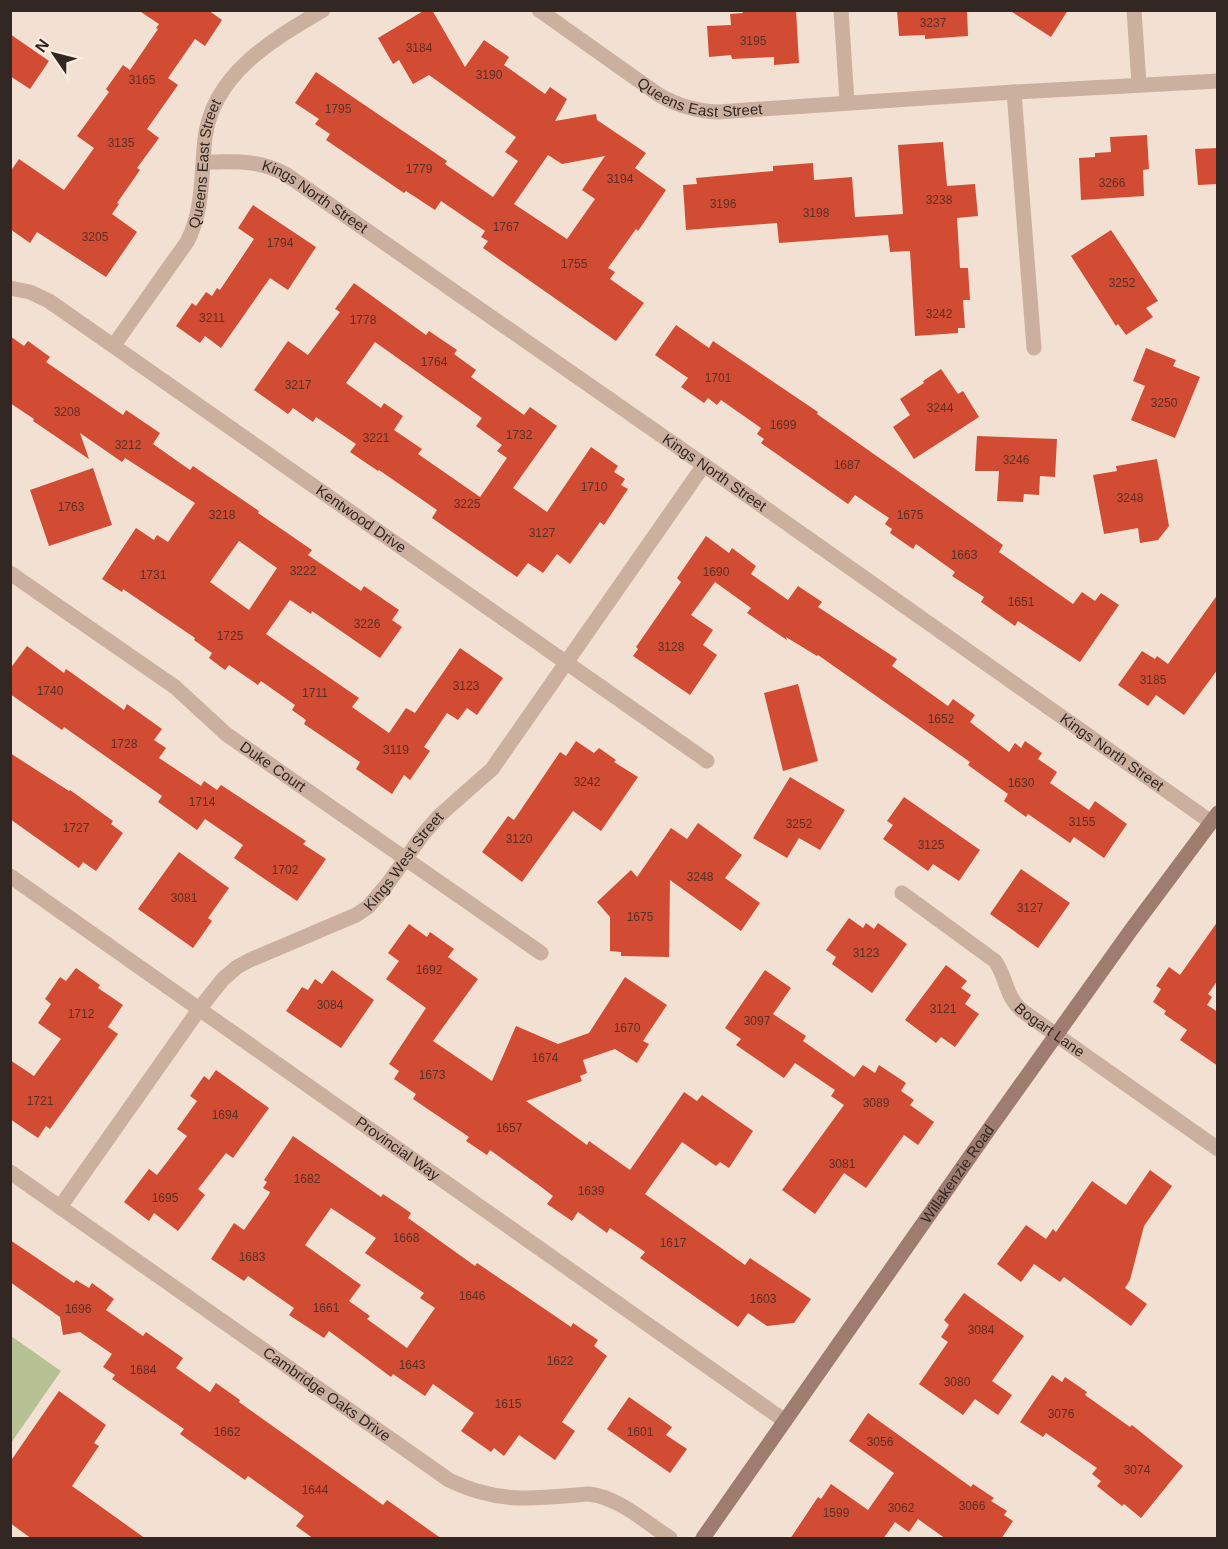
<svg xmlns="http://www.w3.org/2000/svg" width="1228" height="1549" font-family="Helvetica,sans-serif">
<rect width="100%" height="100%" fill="#f2e1d3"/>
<polygon fill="#b6c293" points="11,1336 61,1371 11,1443"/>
<g fill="#d14c32" fill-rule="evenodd">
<polygon points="138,10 208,10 222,20 205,46 195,39 168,78 178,85 147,129 159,138 137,168 140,170 117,203 119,204 112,214 137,232 106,277 37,232 30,243 10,229 10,172 19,159 64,190 94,148 77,136 109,92 106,89 123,65 130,70 158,29 156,28 159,24"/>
<path d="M425,10h7l33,57 19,-27 25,17 -5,8 41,29 5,-7 17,12 -12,22 41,-7 1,6 49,33 -11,15 31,22 -28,41 -2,-2 -28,39 7,4 -5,7 34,24 -28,38 -133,-93 5,-7 -7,-4 4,-6 -44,-30 -6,9 -29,-19 -2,2 -78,-53 4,-6 -15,-10 4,-5 -24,-16 21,-31 131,89 -2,3 48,33 25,-36 -13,-9 11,-15 -87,-62 -16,9 -14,-24 -6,4 -15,-26zM548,155l14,9 43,-8 -23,34 13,9 -28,40 -53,-35z"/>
<polygon points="742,10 796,10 799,63 774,65 774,57 732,59 731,55 709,57 707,26 731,25 730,14 743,13"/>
<polygon points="897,10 967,10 968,36 925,39 925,35 899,36"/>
<polygon points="1009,10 1068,10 1051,37"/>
<polygon points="10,34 49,61 30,89 10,76"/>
<polygon points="1147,135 1149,169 1143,170 1144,196 1081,200 1079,158 1095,157 1095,153 1111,152 1110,137"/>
<polygon points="943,142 947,186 975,184 978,216 957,218 960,268 968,268 970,300 963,300 965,328 958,328 958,333 915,336 910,251 890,252 888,235 779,243 777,223 686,230 683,185 697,184 696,178 773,171 773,166 813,163 814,180 852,177 855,217 903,214 898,145"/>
<polygon points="1218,148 1218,184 1198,185 1195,149"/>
<polygon points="253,205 316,247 288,290 270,278 221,348 205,336 200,343 176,326 192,303 196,306 206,292 212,296 217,288 220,290 254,239 238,228"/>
<polygon points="1111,230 1158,301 1146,308 1153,317 1126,335 1118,324 1116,326 1071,256"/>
<path d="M354,283l72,52 3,-4 28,19 -3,4 22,16 -5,7 53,38 6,-8 27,19 -44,62 34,24 44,-65 27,19 -4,6 11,7 -4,6 7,4 -24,36 -4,-3 -30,42 -13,-10 -14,19 -15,-10 -11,14 -85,-59 5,-8 -58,-40 -1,1 -28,-19 6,-8 -40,-27 -3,5 -20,-14 -5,6 -34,-24 34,-49 20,14 32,-43 -5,-3zM375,342l107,76 -6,8 26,19 -5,6 10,7 -27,39 -62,-43 4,-5 -28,-19 9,-14 -19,-13 -3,5 -35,-25z"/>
<polygon points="676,325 709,348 713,341 818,412 817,414 1003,545 999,552 1073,604 1082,592 1095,601 1101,593 1119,605 1080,662 1018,621 1015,626 981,602 984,597 952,576 955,572 916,544 913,549 890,533 892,529 885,524 889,518 855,495 848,504 761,443 764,439 757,434 761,428 721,400 717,405 708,398 704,403 681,387 688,378 655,355"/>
<path d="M10,336l14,10 4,-5 22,16 -4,5 77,53 3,-5 34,23 -7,11 37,26 3,-4 66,45 -1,2 54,37 -4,5 53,36 3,-5 35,24 -7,10 10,7 -22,31 -68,-47 -1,3 -21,-14 -24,34 93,64 -7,9 37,26 17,-25 9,5 45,-65 43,30 -26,37 -10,-7 -9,12 -11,-7 -23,34 6,4 -20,29 -6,-5 -12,19 -36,-25 4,-7 -56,-38 2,-4 -14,-10 3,-5 -34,-24 -3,4 -29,-20 -4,5 -16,-12 3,-5 -18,-13 1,-2 -72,-49 -1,3 -20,-13 34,-51 18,12 3,-5 11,7 27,-39 -70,-45 -3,4 -42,-29 9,26 -56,-38 1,-2 -24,-16zM239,541l38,27 -28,42 -39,-28z"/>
<polygon points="1146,348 1176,360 1173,366 1200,377 1175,438 1131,420 1145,386 1133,381"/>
<polygon points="941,369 958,394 963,391 979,417 914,459 893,427 910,415 900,399 924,383 923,381"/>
<polygon points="977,436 1057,439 1055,477 1040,476 1039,495 1024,494 1023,502 997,501 999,471 975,471"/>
<polygon points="1157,459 1169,526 1158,540 1140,543 1138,528 1104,534 1093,475 1117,471 1116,466"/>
<polygon points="93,468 112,525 49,546 30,490"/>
<polygon points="706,536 729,553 732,548 756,566 751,574 788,600 798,586 822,602 818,607 897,659 892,666 948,706 953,699 975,715 970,722 1009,752 1015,743 1021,748 1025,741 1042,753 1038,759 1057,772 1050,783 1089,810 1095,801 1127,824 1104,858 1074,837 1070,843 1028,814 1026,817 1004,801 1008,794 968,765 970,762 818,655 817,656 786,637 787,640 747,613 751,608 715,582 691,615 713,630 703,645 717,655 690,695 633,656 638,649 636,647 681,582 677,578"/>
<polygon points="1218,594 1218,669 1184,715 1156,695 1148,706 1118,685 1142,651 1155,659 1157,656 1168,664"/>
<polygon points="27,646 64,673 66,669 124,710 127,704 162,729 154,740 166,748 159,758 201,786 204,781 217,790 221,785 306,841 303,844 326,859 297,901 234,858 243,845 205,819 197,830 158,802 162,796 64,727 62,730 10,694 10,669"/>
<polygon points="798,684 818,761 783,771 764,693"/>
<polygon points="576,741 594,753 599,748 616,760 614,762 638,777 601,831 573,811 522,882 482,852 508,816 514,820 560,752 566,756"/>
<polygon points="10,753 69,791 70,790 113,821 111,824 123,833 96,871 83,862 79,868 10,819"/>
<polygon points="790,777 845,810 820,850 799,838 787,858 753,838"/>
<polygon points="904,797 980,850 959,881 933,864 928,871 883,839 893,825 887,821"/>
<polygon points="698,823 742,855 725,878 760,903 741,931 670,880 669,957 621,956 621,952 610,951 610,917 597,902 631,870 637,877 671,828 687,839"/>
<polygon points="179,852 229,888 208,918 212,921 193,948 138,909"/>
<polygon points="1021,869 1070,903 1038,948 990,914"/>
<polygon points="849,918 863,928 866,923 874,929 878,923 907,944 872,993 832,964 836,957 826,950"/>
<polygon points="1218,921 1218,980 1208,994 1212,997 1207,1005 1218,1012 1218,1066 1180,1040 1187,1030 1164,1014 1166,1011 1153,1002 1161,989 1156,986 1169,967 1180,975"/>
<polygon points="409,924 427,937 430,932 454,949 448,957 478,979 433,1041 492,1081 516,1026 558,1044 589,1033 625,977 667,1005 643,1041 649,1044 637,1063 615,1049 583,1060 587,1073 580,1076 582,1081 526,1101 587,1145 589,1141 630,1170 684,1092 697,1101 702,1095 753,1131 729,1168 720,1162 716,1166 682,1142 645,1194 745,1265 750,1258 811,1299 794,1323 767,1326 748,1313 738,1327 640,1258 645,1252 610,1228 607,1233 578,1212 572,1221 547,1204 553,1196 540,1186 490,1150 487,1155 466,1141 469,1137 413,1099 416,1094 394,1079 399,1071 389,1064 426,1008 386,979 399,961 388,953"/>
<polygon points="946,965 967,981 961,988 971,995 965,1004 979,1014 955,1047 941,1037 936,1043 905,1020"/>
<polygon points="76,968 100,985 98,988 123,1005 108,1027 118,1034 50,1129 46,1126 38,1138 10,1119 10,1060 34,1076 61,1039 38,1023 51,1004 45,999 60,977 66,981"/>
<polygon points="332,970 374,1000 341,1048 286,1011 302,987 308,990 315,979 322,984"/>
<polygon points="765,970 791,988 773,1014 806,1036 803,1041 854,1077 863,1065 875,1073 879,1065 906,1083 901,1091 914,1100 910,1105 934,1122 918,1145 904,1135 866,1188 844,1173 815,1214 782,1190 844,1105 831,1096 835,1090 795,1063 784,1078 736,1045 741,1039 725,1028"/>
<polygon points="216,1070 269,1108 233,1158 226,1153 198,1189 205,1195 178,1231 154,1213 149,1221 124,1202 149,1169 157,1175 187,1136 177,1129 197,1101 190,1096 204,1076 209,1080"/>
<path d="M293,1136l88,61 2,-3 28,19 -3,5 67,48 2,-3 94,64 2,-4 25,17 -4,6 13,10 -45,66 13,9 -20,29 -36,-25 -15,21 -10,-8 -3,4 -30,-21 13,-18 -41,-29 -8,12 -32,-22 -2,3 -62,-46 -5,7 -35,-23 5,-7 -46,-32 -4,5 -33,-22 23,-36 10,7 24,-34 2,-4 -7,-4 4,-6 -3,-2zM331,1208l45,30 -11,15 59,40 -4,5 15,10 -28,40 -40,-29 3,-3 -21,-15 12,-16 -56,-40z"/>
<polygon points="1150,1170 1172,1186 1144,1226 1130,1280 1125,1288 1147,1304 1131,1326 1064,1277 1060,1282 1034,1264 1021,1282 997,1264 1026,1225 1046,1239 1053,1229 1056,1232 1092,1181 1126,1205"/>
<polygon points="10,1240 74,1283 76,1280 89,1288 92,1283 114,1299 106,1310 143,1336 146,1332 183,1358 176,1368 210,1392 216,1383 240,1400 239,1402 383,1505 387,1500 442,1539 314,1539 296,1526 304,1516 248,1476 245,1480 180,1434 184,1429 112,1379 115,1375 103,1367 112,1354 80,1332 63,1335 60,1317 10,1282"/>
<polygon points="964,1293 1024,1336 992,1381 1012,1395 998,1415 975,1399 963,1415 919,1384 948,1342 941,1337 949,1325 944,1320"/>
<polygon points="1052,1375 1062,1382 1065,1377 1087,1392 1085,1395 1130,1427 1132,1425 1183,1466 1141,1518 1124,1504 1122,1506 1097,1486 1101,1481 1092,1474 1097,1468 1046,1433 1043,1437 1020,1422"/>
<polygon points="59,1391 106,1425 94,1443 99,1446 72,1486 146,1539 32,1539 10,1523 10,1462"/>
<polygon points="629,1397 672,1427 666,1435 687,1449 670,1473 607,1429"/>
<polygon points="868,1413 971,1487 973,1484 994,1498 991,1501 1007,1511 1004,1515 1013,1521 1001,1539 946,1539 918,1519 909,1532 895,1522 883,1539 790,1539 818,1497 821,1499 831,1484 868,1510 894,1473 849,1441"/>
</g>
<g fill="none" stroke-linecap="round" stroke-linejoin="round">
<g stroke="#cbaf9f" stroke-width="15">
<path id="s1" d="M539,10l120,85c19,11 37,16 59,17l296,-20"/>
<polyline points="841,10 847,102"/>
<polyline points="1134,10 1139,84"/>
<path id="s2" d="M204,162c32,0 54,-3 83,13l417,290 507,357"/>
<path id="s3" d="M10,288l20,4 19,9 658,460"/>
<path id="s4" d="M114,345l73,-103c17,-32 14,-69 18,-104 8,-64 67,-98 118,-128"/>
<polyline points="1034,348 1014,92 1218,81"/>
<path id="s5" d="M10,573l165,114 51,47 315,219"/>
<path id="s6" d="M10,876l775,545"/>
<path id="s7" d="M902,893l93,68c12,17 10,34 26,49l197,139"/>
<path id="s8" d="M10,1172l439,308c51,25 87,18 140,14 31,4 56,28 81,44"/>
<path id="s9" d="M60,1207l140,-199 23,-29 14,-12 13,-7 106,-45 12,-8 18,-21 38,-53 16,-18 52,-46 212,-304"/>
</g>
<path stroke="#9e7d70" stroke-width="15" id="s10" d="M703,1538l289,-413 139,-195 87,-117"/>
</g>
<g text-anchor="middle" stroke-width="5" stroke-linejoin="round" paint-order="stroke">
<g font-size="12" fill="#5a3027">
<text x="933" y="27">3237</text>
<text x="753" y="45">3195</text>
<text x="419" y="52">3184</text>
<text x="489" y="79">3190</text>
<text x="142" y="84">3165</text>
<text x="338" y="113">1795</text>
<text x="121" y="147">3135</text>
<text x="419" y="173">1779</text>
<text x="620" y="183">3194</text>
<text x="1112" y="187">3266</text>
<text x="939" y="204">3238</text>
<text x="723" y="208">3196</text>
<text x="816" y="217">3198</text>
<text x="506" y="231">1767</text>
<text x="95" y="241">3205</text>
<text x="280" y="247">1794</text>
<text x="574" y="268">1755</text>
<text x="1122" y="287">3252</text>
<text x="939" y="318">3242</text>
<text x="212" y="322">3211</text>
<text x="363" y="324">1778</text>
<text x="434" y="366">1764</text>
<text x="718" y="382">1701</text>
<text x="298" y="389">3217</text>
<text x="1164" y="407">3250</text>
<text x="940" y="412">3244</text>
<text x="67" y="416">3208</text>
<text x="783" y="429">1699</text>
<text x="519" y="439">1732</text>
<text x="376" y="442">3221</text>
<text x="128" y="449">3212</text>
<text x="1016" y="464">3246</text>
<text x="847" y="469">1687</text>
<text x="594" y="491">1710</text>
<text x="1130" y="502">3248</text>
<text x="467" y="508">3225</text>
<text x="71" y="511">1763</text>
<text x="222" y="519">3218</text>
<text x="910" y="519">1675</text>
<text x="542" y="537">3127</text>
<text x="964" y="559">1663</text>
<text x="303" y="575">3222</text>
<text x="716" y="576">1690</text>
<text x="153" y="579">1731</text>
<text x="1021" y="606">1651</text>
<text x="367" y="628">3226</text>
<text x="230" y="640">1725</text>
<text x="671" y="651">3128</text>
<text x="1153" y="684">3185</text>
<text x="466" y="690">3123</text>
<text x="50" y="695">1740</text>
<text x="315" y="697">1711</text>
<text x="941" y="723">1652</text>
<text x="124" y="748">1728</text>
<text x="396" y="754">3119</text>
<text x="587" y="786">3242</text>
<text x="1021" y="787">1630</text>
<text x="202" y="806">1714</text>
<text x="1082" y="826">3155</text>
<text x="799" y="828">3252</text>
<text x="76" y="832">1727</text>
<text x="519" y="843">3120</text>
<text x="931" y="849">3125</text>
<text x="285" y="874">1702</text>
<text x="700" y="881">3248</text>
<text x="184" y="902">3081</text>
<text x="1030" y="912">3127</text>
<text x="640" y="921">1675</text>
<text x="866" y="957">3123</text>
<text x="429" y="974">1692</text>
<text x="330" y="1009">3084</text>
<text x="943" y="1013">3121</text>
<text x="81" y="1018">1712</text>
<text x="757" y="1025">3097</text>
<text x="627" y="1032">1670</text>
<text x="545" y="1062">1674</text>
<text x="432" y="1079">1673</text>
<text x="40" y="1105">1721</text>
<text x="876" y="1107">3089</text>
<text x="225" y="1119">1694</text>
<text x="509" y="1132">1657</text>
<text x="842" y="1168">3081</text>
<text x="307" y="1183">1682</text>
<text x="591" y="1195">1639</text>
<text x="165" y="1202">1695</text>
<text x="406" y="1242">1668</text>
<text x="673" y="1247">1617</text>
<text x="252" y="1261">1683</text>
<text x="472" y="1300">1646</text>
<text x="763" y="1303">1603</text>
<text x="326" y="1312">1661</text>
<text x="78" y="1313">1696</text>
<text x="981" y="1334">3084</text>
<text x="560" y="1365">1622</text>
<text x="412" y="1369">1643</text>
<text x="143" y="1374">1684</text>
<text x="957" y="1386">3080</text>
<text x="508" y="1408">1615</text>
<text x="1061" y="1418">3076</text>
<text x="227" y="1436">1662</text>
<text x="640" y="1436">1601</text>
<text x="880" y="1446">3056</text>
<text x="1137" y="1474">3074</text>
<text x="315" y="1494">1644</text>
<text x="972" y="1510">3066</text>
<text x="901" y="1512">3062</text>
<text x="836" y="1517">1599</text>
</g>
<g font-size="15" fill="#332723" stroke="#faecdf">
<text dy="5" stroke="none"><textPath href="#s1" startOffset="188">Queens East Street</textPath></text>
<text dy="5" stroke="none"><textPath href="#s4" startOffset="207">Queens East Street</textPath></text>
<text dy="5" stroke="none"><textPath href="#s2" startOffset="120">Kings North Street</textPath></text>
<text dy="5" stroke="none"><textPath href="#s2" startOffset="606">Kings North Street</textPath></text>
<text dy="5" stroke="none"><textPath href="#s3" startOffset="422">Kentwood Drive</textPath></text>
<text dy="5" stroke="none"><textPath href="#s2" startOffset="1092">Kings North Street</textPath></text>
<text dy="5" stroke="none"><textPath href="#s5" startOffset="327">Duke Court</textPath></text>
<text dy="5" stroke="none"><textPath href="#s9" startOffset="501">Kings West Street</textPath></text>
<text dy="5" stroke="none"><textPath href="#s7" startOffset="206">Bogart Lane</textPath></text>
<text dy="5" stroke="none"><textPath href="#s6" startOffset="474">Provincial Way</textPath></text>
<text dy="5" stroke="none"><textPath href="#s10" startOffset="444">Willakenzie Road</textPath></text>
<text dy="5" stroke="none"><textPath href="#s8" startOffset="387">Cambridge Oaks Drive</textPath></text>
</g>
</g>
<rect width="1228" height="1549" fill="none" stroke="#332723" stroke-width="24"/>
<g transform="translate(54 54) rotate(305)" stroke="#faecdf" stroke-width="4.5" paint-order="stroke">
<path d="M0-4.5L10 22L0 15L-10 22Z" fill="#332723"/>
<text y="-9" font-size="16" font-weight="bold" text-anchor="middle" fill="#332723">N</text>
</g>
</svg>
